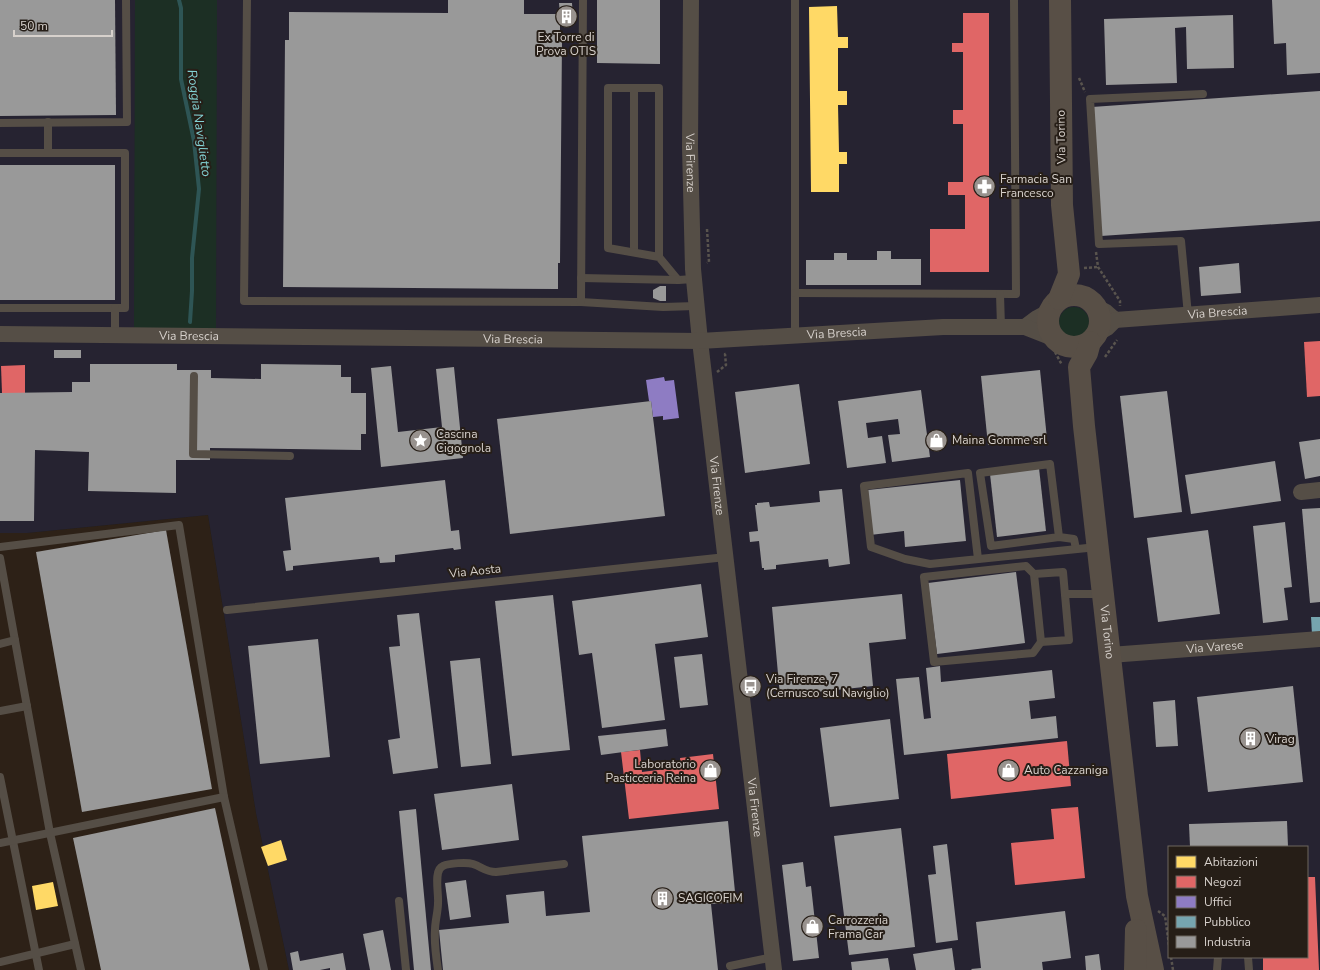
<svg xmlns="http://www.w3.org/2000/svg" width="1320" height="970" font-family="'Nunito Sans',sans-serif">
<rect width="100%" height="100%" fill="#221e1a"/>
<polygon fill="#2d2117" points="208,515 256,813 289,970 0,970 0,533 27,533"/>
<path fill="#262331" fill-rule="evenodd" d="M0,0h1320v970h-1031l-33,-157 -48,-298 -181,18h-27zM1169,847h138v110h-138z"/>
<g fill="#1c2f24">
<polygon points="135,0 217,0 216,330 134,329"/>
<circle cx="1074" cy="322" r="15"/>
</g>
<g fill="#ffd966">
<polygon points="837,6 838,37 848,37 848,48 838,48 838,91 847,91 847,105 838,105 839,152 847,152 847,164 839,164 839,192 811,192 809,7"/>
<polygon points="281,840 287,860 268,866 261,847"/>
<polygon points="53,882 58,906 36,910 32,886"/>
</g>
<g fill="#e06666">
<polygon points="963,13 989,13 989,272 930,272 930,229 965,229 965,195 948,195 948,182 963,182 963,124 953,124 953,110 963,110 963,52 952,52 952,43 963,43"/>
<polygon points="1320,341 1320,396 1307,397 1304,342"/>
<polygon points="25,365 25,393 2,393 1,366"/>
<polygon points="1067,741 1071,786 951,799 947,754"/>
<polygon points="640,750 642,772 681,767 680,758 713,754 719,809 629,819 621,752"/>
<polygon points="1078,807 1085,878 1015,885 1011,843 1054,839 1051,809"/>
<polygon points="1307,877 1315,877 1319,970 1263,970 1263,957 1307,957"/>
</g>
<polygon fill="#8e7cc3" points="664,377 665,381 674,380 679,418 663,420 663,416 653,417 651,401 649,401 646,380"/>
<polygon fill="#76a5af" points="1311,617 1320,617 1320,633 1312,634"/>
<g fill="#999">
<polygon points="0,0 115,0 116,115 0,116"/>
<polygon points="448,0 524,0 524,14 560,14 559,3 572,3 573,19 568,20 568,27 563,27 563,19 560,19 560,41 562,41 560,263 558,263 558,289 283,287 285,40 289,40 289,12 448,13"/>
<polygon points="597,0 660,0 660,64 597,63"/>
<polygon points="1272,0 1320,0 1320,73 1287,75 1286,43 1274,44"/>
<polygon points="1233,15 1234,68 1187,69 1186,27 1175,28 1177,83 1106,85 1104,19"/>
<polygon points="1320,91 1320,221 1101,236 1092,107"/>
<rect x="0" y="165" width="115" height="135"/>
<polygon points="877,251 891,251 891,259 921,259 921,285 806,285 806,260 834,260 834,253 847,253 847,260 877,260"/>
<polygon points="1239,263 1241,293 1201,296 1199,267"/>
<polygon points="660,286 666,286 666,301 660,301 653,298 653,290"/>
<rect x="54" y="350" width="27" height="8"/>
<polygon points="90,364 177,364 177,370 211,370 211,378 261,379 261,364 341,365 341,377 351,377 351,393 366,393 366,434 361,434 361,450 210,448 210,460 176,460 176,493 88,491 89,452 35,450 34,521 0,521 0,393 72,392 72,382 90,382"/>
<polygon points="391,366 398,432 442,427 436,369 454,367 463,458 381,467 371,368"/>
<polygon points="1040,370 1047,439 988,445 981,376"/>
<polygon points="799,384 810,464 745,473 735,392"/>
<polygon points="921,390 930,457 892,462 888,435 900,434 898,419 866,423 868,438 882,436 886,463 847,468 838,401"/>
<polygon points="1167,391 1182,512 1134,518 1120,396"/>
<polygon points="651,401 665,516 510,534 497,419"/>
<polygon points="1320,439 1320,476 1305,479 1299,442"/>
<polygon points="1275,461 1281,501 1191,514 1185,475"/>
<polygon points="1039,468 1046,531 997,537 990,474"/>
<polygon points="445,480 451,531 459,530 461,549 454,550 453,548 395,555 395,562 380,563 379,557 293,566 293,570 286,571 283,551 291,550 285,498"/>
<polygon points="960,480 966,541 905,547 904,531 870,535 868,490"/>
<polygon points="842,489 850,564 829,567 828,559 776,565 776,569 764,570 764,568 762,568 759,541 750,542 749,532 758,531 755,505 757,505 757,503 769,502 770,507 820,502 819,491"/>
<polygon points="1320,508 1320,602 1310,603 1302,509"/>
<polygon points="1285,522 1292,587 1284,588 1288,620 1263,623 1253,526"/>
<polygon points="166,530 212,789 82,812 36,552"/>
<polygon points="1208,530 1220,614 1158,622 1147,538"/>
<polygon points="1016,572 1025,643 937,654 928,583"/>
<polygon points="701,584 708,637 655,644 665,720 602,728 592,653 579,655 572,601"/>
<polygon points="902,594 906,639 869,643 873,686 780,696 772,607"/>
<polygon points="553,595 570,750 512,756 495,601"/>
<polygon points="419,613 438,768 393,774 388,740 400,738 389,647 400,646 397,615"/>
<polygon points="318,639 330,757 260,764 248,646"/>
<polygon points="702,654 708,705 680,708 674,657"/>
<polygon points="480,658 491,764 461,767 450,661"/>
<polygon points="940,666 941,682 1052,670 1055,698 1029,701 1031,719 1056,716 1058,738 904,755 896,679 919,677 924,719 931,718 926,668"/>
<polygon points="1293,686 1303,782 1208,792 1197,697"/>
<polygon points="1175,700 1178,746 1156,747 1153,702"/>
<polygon points="890,719 899,799 830,807 820,728"/>
<polygon points="666,729 668,746 601,755 598,736"/>
<polygon points="512,784 519,840 442,850 434,794"/>
<polygon points="215,808 250,970 101,970 73,838"/>
<polygon points="416,809 431,970 414,970 399,811"/>
<polygon points="728,821 736,902 711,904 718,970 443,970 439,930 509,923 506,895 544,891 546,916 590,912 582,836"/>
<polygon points="1287,821 1288,847 1190,847 1189,824"/>
<polygon points="901,828 915,947 849,955 834,836"/>
<polygon points="947,844 958,940 936,943 928,875 936,874 933,846"/>
<polygon points="803,862 806,887 811,886 819,958 793,961 782,865"/>
<polygon points="466,880 471,917 450,920 445,883"/>
<polygon points="1065,911 1071,958 1042,962 1043,970 972,970 971,969 981,968 976,922"/>
<polygon points="383,930 391,970 370,970 363,934"/>
<polygon points="952,948 955,970 916,970 913,954"/>
<polygon points="298,951 300,961 343,953 346,970 330,970 330,968 320,970 293,970 290,953"/>
<polygon points="1099,954 1101,970 1086,970 1085,956"/>
<polygon points="888,958 890,970 852,970 851,962"/>
</g>
<g fill="none" stroke-linecap="round" stroke-linejoin="round">
<polyline stroke="#2e5555" stroke-width="4" points="179,0 181,8 181,79 194,141 199,189 192,258 192,291 190,322"/>
<g stroke="#59544e" stroke-width="2.5" stroke-dasharray="3 2" stroke-linecap="butt">
<polyline points="1079,78 1085,92"/>
<polyline points="707,229 709,262 707,263"/>
<polyline points="1096,252 1098,267 1120,301 1120,306"/>
<polyline points="1084,268 1098,267"/>
<polyline points="1055,352 1062,365"/>
<polyline points="1105,357 1117,340"/>
<polyline points="717,372 726,365 725,354 726,354"/>
<polyline points="1158,911 1165,916 1169,945"/>
<polyline points="1171,957 1173,970"/>
</g>
<g stroke="#554e46" stroke-width="8">
<polyline points="247,0 244,301 581,302 663,307 696,306"/>
<polyline points="795,0 795,335"/>
<polyline points="48,122 48,153"/>
<polyline points="0,123 127,122 126,0"/>
<polyline points="0,153 125,153 125,308 0,308"/>
<polyline points="634,252 634,88"/>
<polyline points="659,257 608,248 608,88 659,88 659,257 678,280 694,279"/>
<polyline points="581,278 678,280"/>
<polyline points="795,293 1016,294 1014,0"/>
<polyline points="1000,294 1001,327"/>
<polyline points="581,302 583,0"/>
<polyline points="115,308 115,335"/>
<polyline points="1188,315 1181,241 1099,244 1090,99 1203,94"/>
<polyline points="194,376 193,454 290,456"/>
<polyline points="1059,537 1050,464 980,473 991,546 1059,537 1074,539 1076,549"/>
<polyline points="0,547 179,525 224,797 264,970"/>
<polyline points="0,558 50,833 81,970"/>
<polyline points="978,559 968,473 864,486 871,547 905,559 930,564 1097,547"/>
<polygon points="1063,572 1069,640 1041,642 1034,574"/>
<polyline points="1034,574 1026,566 924,577 934,662 1033,653 1041,642"/>
<polyline points="1065,594 1103,594"/>
<polyline points="227,610 726,557"/>
<polyline points="0,644 15,640"/>
<polyline points="0,711 27,706"/>
<polyline points="0,777 39,970"/>
<polyline points="0,843 224,797"/>
<polyline points="399,901 406,970"/>
<polyline points="1248,957 1249,970"/>
<polyline points="0,962 75,944"/>
<polyline points="730,966 773,957"/>
<path d="M438,970c-2,-13 -4,-26 -3,-40 0,-9 3,-18 3,-27 1,-9 -5,-33 5,-37 6,-3 24,-4 30,-2 9,3 13,8 23,8l68,-8"/>
<polyline points="1217,970 1218,957"/>
</g>
<g stroke="#554e46" stroke-width="16">
<path id="s1" d="M691,0l-1,147 3,122 7,72 74,629"/>
<path id="s2" d="M1096,307l10,5 9,8 205,-15"/>
<polyline points="1025,327 1037,318 1050,311"/>
<path id="s3" d="M0,334l700,7 243,-14h82l28,11"/>
<polyline points="1097,334 1107,328 1115,320"/>
<polyline points="1301,492 1320,490"/>
<path id="s4" d="M1110,655l210,-16"/>
</g>
<g stroke="#584f46" stroke-width="22">
<circle cx="1074" cy="321" r="26"/>
<polyline points="1059,299 1069,274 1062,205 1060,0"/>
<path id="s5" d="M1090,342l-3,11 -8,14 5,59 53,470 16,74"/>
<polyline points="1135,970 1136,930"/>
</g>
</g>
<defs>
<symbol id="building-disc" viewBox="-11 -11 22 22"><circle r="9.5" fill="#98928e" stroke="#261e17"/><path d="M-4-6H4V6H1V3H-1V6H-4ZM-2.5-4.3h1.7v1.8h-1.7ZM.8-4.3h1.7v1.8H.8ZM-2.5-1h1.7V.8h-1.7ZM.8-1h1.7V.8H.8Z" fill="#fff"/></symbol>
<symbol id="pharmacy-disc" viewBox="-11 -11 22 22"><circle r="9.5" fill="#98928e" stroke="#261e17"/><path d="M-2-6h4v4h4v4h-4v4h-4v-4h-4v-4h4Z" fill="#fff"/></symbol>
<symbol id="shop-disc" viewBox="-11 -11 22 22"><circle r="9.5" fill="#98928e" stroke="#261e17"/><path d="M-5-2.5h2.3a2.7 3.5 0 0 1 5.4 0H5L5.5 6h-11ZM-1.5-2.5h3a1.5 2.3 0 0 0-3 0Z" fill="#fff"/></symbol>
<symbol id="sight-disc" viewBox="-11 -11 22 22"><circle r="9.5" fill="#98928e" stroke="#261e17"/><path d="M0-6L1.8-2.2L6-1.7L2.9 1.2L3.7 5.4L0 3.3L-3.7 5.4L-2.9 1.2L-6-1.7L-1.8-2.2Z" fill="#fff"/></symbol>
<symbol id="bus-disc" viewBox="-11 -11 22 22"><circle r="9.5" fill="#98928e" stroke="#261e17"/><path d="M-5-6H5V4H4V6H2V4H-2V6H-4V4H-5ZM-3.5-4V0h7V-4ZM-3.5 1.2v1.5H-2V1.2ZM2 1.2v1.5H3.5V1.2Z" fill="#fff"/></symbol>
</defs>
<g fill-rule="evenodd">
<use href="#building-disc" x="554" y="4" width="25" height="25"/>
<use href="#pharmacy-disc" x="972" y="174" width="25" height="25"/>
<use href="#shop-disc" x="924" y="428" width="25" height="25"/>
<use href="#sight-disc" x="408" y="428" width="25" height="25"/>
<use href="#bus-disc" x="738" y="674" width="25" height="25"/>
<use href="#building-disc" x="1238" y="726" width="25" height="25"/>
<use href="#shop-disc" x="996" y="758" width="25" height="25"/>
<use href="#shop-disc" x="698" y="758" width="25" height="25"/>
<use href="#building-disc" x="650" y="886" width="25" height="25"/>
<use href="#shop-disc" x="800" y="914" width="25" height="25"/>
</g>
<g text-anchor="middle" stroke-width="4" stroke-linejoin="round" paint-order="stroke">
<g font-size="12" fill="#d7d1cc" stroke="#261e17" text-anchor="start">
<text x="566" y="41" text-anchor="middle">Ex Torre di<tspan x="566" dy="14">Prova OTIS</tspan></text>
<text x="1000" y="183">Farmacia San<tspan x="1000" dy="14">Francesco</tspan></text>
<text x="436" y="438">Cascina<tspan x="436" dy="14">Cigognola</tspan></text>
<text x="952" y="444">Maina Gomme srl</text>
<text x="766" y="683">Via Firenze, 7<tspan x="766" dy="14">(Cernusco sul Naviglio)</tspan></text>
<text x="1266" y="743">Virag</text>
<text x="696" y="768" text-anchor="end">Laboratorio<tspan x="696" dy="14">Pasticceria Reina</tspan></text>
<text x="1024" y="774">Auto Cazzaniga</text>
<text x="678" y="902">SAGICOFIM</text>
<text x="828" y="924">Carrozzeria<tspan x="828" dy="14">Frama Car</tspan></text>
</g>
<g font-size="12" fill="#d7d1cc" stroke="#261e17">
<text transform="translate(1061 137) rotate(-91)" y="4">Via Torino</text>
<text dy="4" stroke="none"><textPath href="#s1" startOffset="163">Via Firenze</textPath></text>
<text dy="4" stroke="none"><textPath href="#s2" startOffset="126">Via Brescia</textPath></text>
<text dy="4" stroke="none"><textPath href="#s3" startOffset="837">Via Brescia</textPath></text>
<text dy="4" stroke="none"><textPath href="#s3" startOffset="189">Via Brescia</textPath></text>
<text dy="4" stroke="none"><textPath href="#s3" startOffset="513">Via Brescia</textPath></text>
<text dy="4" stroke="none"><textPath href="#s1" startOffset="487">Via Firenze</textPath></text>
<text transform="translate(475 571) rotate(-6)" y="4">Via Aosta</text>
<text dy="4" stroke="none"><textPath href="#s5" startOffset="294">Via Torino</textPath></text>
<text dy="4" stroke="none"><textPath href="#s4" startOffset="105">Via Varese</textPath></text>
<text dy="4" stroke="none"><textPath href="#s1" startOffset="811">Via Firenze</textPath></text>
</g>
<g font-size="13" font-style="italic" fill="#83d2d4" stroke="#261e17">
<text transform="translate(200 123) rotate(82)" y="5">Roggia Naviglietto</text>
</g>
</g>
<rect x="1168" y="846" width="140" height="112" fill="#261e17" stroke="#6d665f"/>
<rect x="1176" y="856" width="20" height="12" fill="#ffd966" stroke="#6d665f"/>
<text x="1204" y="866" font-size="12" fill="#d7d1cc">Abitazioni</text>
<rect x="1176" y="876" width="20" height="12" fill="#e06666" stroke="#6d665f"/>
<text x="1204" y="886" font-size="12" fill="#d7d1cc">Negozi</text>
<rect x="1176" y="896" width="20" height="12" fill="#8e7cc3" stroke="#6d665f"/>
<text x="1204" y="906" font-size="12" fill="#d7d1cc">Uffici</text>
<rect x="1176" y="916" width="20" height="12" fill="#76a5af" stroke="#6d665f"/>
<text x="1204" y="926" font-size="12" fill="#d7d1cc">Pubblico</text>
<rect x="1176" y="936" width="20" height="12" fill="#999999" stroke="#6d665f"/>
<text x="1204" y="946" font-size="12" fill="#d7d1cc">Industria</text>
<path d="M14 30v6h98v-6" fill="none" stroke="#d7d1cc" stroke-width="2"/>
<text x="20" y="30" font-size="12" fill="#d7d1cc" stroke="#261e17" stroke-width="3" paint-order="stroke">50 m</text>
</svg>
